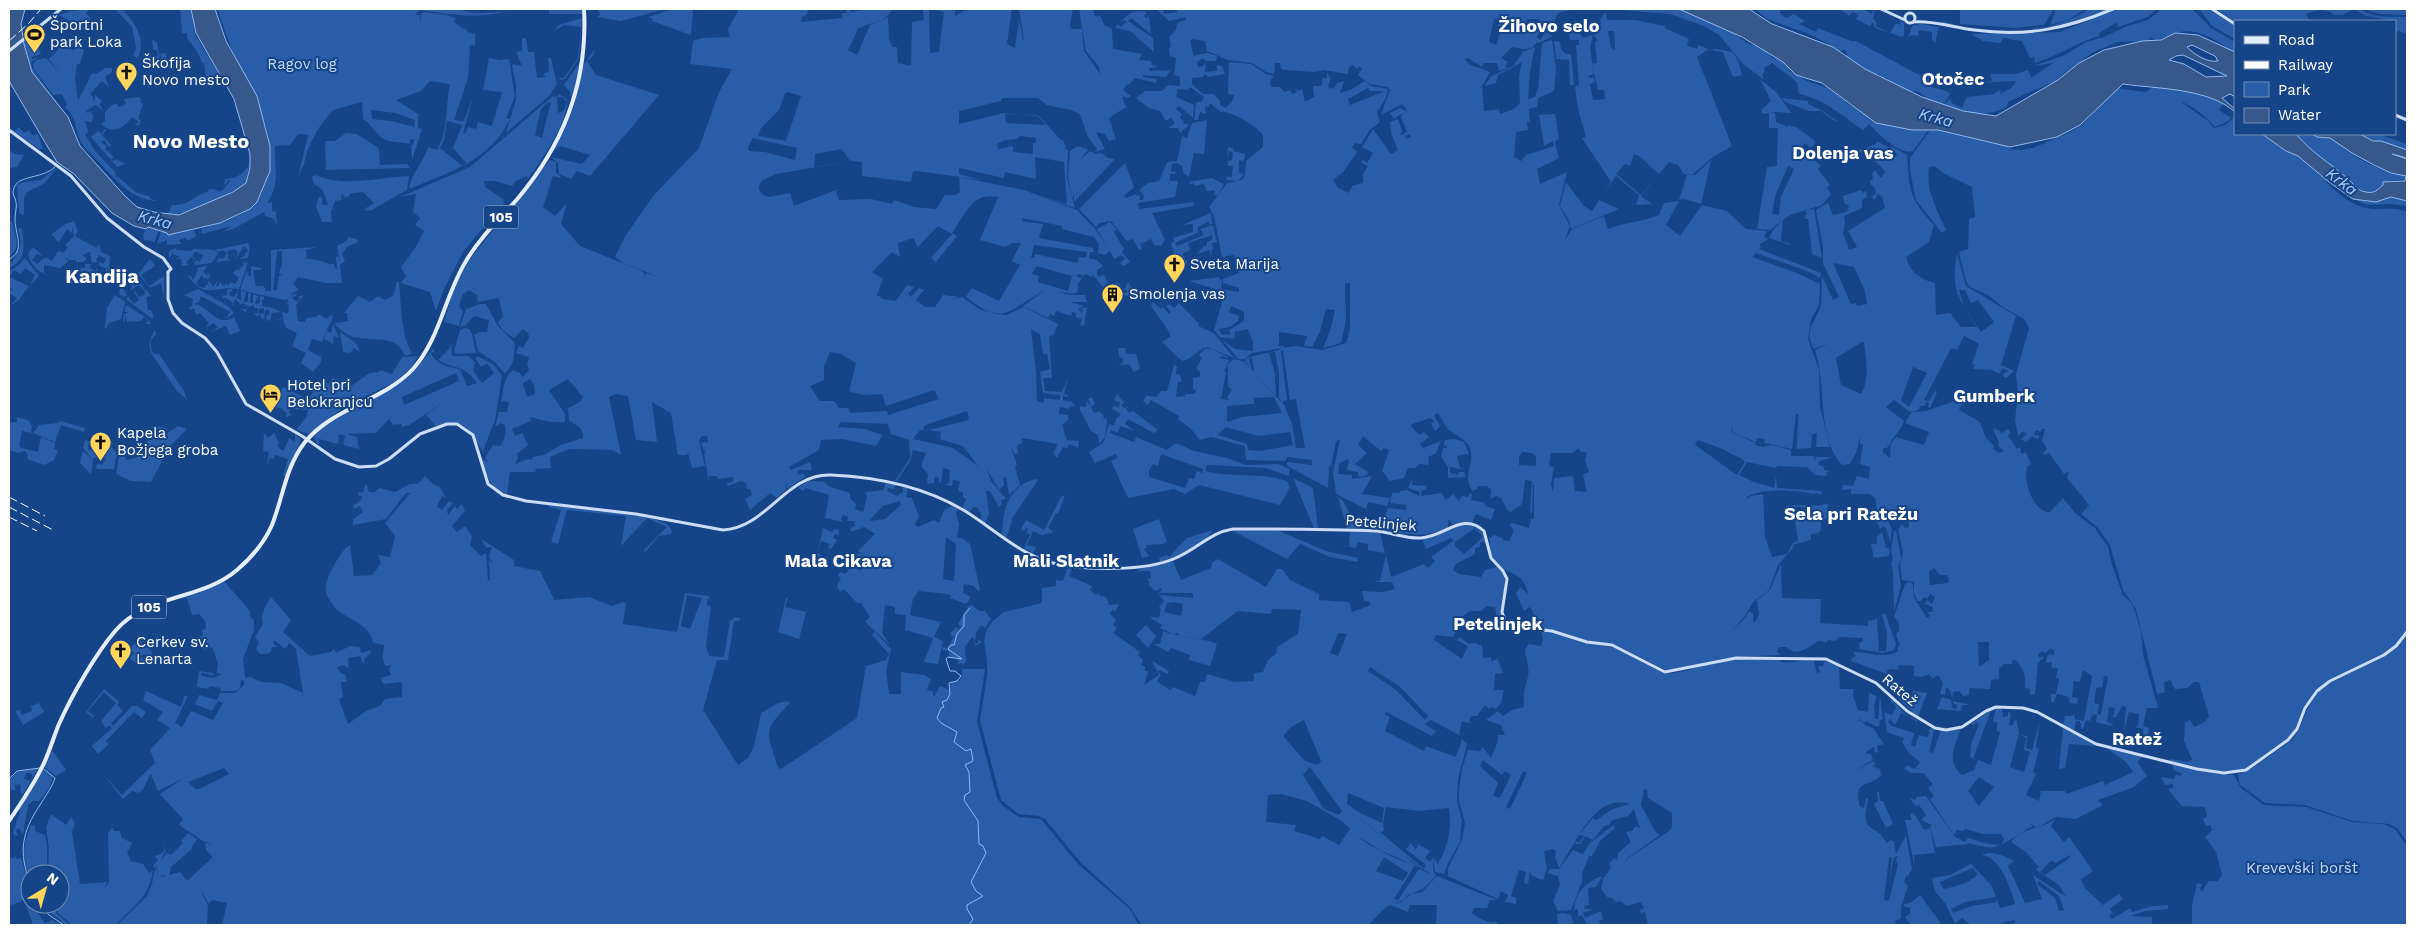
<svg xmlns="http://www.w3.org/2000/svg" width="2416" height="934" font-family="'Work Sans',sans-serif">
<rect width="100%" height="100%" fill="#164488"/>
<g fill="#295da7" fill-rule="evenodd">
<polygon points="90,9 86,13 91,18 88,23 89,26 84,30 82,27 74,28 73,23 59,15 70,11"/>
<path d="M115,9h7c12,13 25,29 16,49l-5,-2 3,-8 -4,-21z"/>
<polygon points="180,9 191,9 195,35 221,77 213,79 206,77 204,63 202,63 198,53 187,38 187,33 182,33"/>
<path d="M218,9h237l20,4 27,-1 13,-3c-36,11 -59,6 -96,1l-4,5h5v9l1,-10 3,-2 23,3 8,3 -1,4 10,7 2,-1 2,4 7,2v12l-5,-1 -1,4h1l-2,29 -14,42 10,1 9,-24 -10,36h3l2,-6 8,2 2,-7 14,4 10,-34 -19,-2 6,-32 11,2 9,-1 6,37 -9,22 4,1c-21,43 -61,53 -101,70 2,-16 15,-27 19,-42l9,3c12,-20 8,-44 13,-66l-20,-3 -9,10 -25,9 25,16 -3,-1v13l4,1 -10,31 -1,-15h2l1,-6 -4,1v4c-10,-3 -20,0 -29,-7 -7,-6 -10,-13 -18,-18l-1,-17 -29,8 -15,19 -11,22 -3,13 -6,13 10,-42 -10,-1 -8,11 -15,1c-1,22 6,37 -8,57l5,-1v9l4,1 1,14 -3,-7 -9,-3 -1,-4 -31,17 -9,2 8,-5 -30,8 -1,-5c17,-5 35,-10 50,-21 6,-4 9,-12 12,-19 23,-47 -12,-95 -30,-137 -6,-14 -11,-29 -15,-43zM371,110l24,3 20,7 -1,7 -23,-6 -19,-2zM447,121l15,4 -9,23 13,15 -4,3 -22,-18 4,-8z"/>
<rect x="549" y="9" width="33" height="5"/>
<polygon points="597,9 665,9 621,21 597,17 600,14"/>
<polygon points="673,9 691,9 693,12 691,35 652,21 653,19 648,17"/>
<path d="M739,9h82h-13l-1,6 -5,1 -1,6 41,-4v-5h5l-1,-4h4l1,3 18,-3h24c-10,16 -24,12 -39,22l4,-2 -10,21 9,5 13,-30 18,-8 1,22 3,8h5l1,16 13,3 1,-44 12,-2 -1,-11h6l1,44 9,-1 5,-40 -10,-3h21v7l13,-7h50h-6l-5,35 8,4 4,-29 4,20 1,1 -5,-31h54l-3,14 2,14 -1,-8h11l2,22 16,23 -1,-7 -13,-16 -7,-42h13l4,8 4,-2 4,10 8,4 1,20 29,5 -3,6 12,1 1,4 8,2 -11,1v3l22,-1 -5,7 -23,-2v2l14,2 -1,4 -21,-5 -6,7 -2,-1 -4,6 8,6 -4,2 -3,-2 -2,2 4,9 -17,11 7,21 -7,2 -4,-7 -9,-2 9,17 -10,3 2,-3 -9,-12 -8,-23 -9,-4 -24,-5 -9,-7h-36l-1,3 -42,10v13l45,-11 35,3 22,24h2l3,7 -3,2 3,-1 2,3 -1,27 8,30 -36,-13 28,9 -3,-42 -29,-5 1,22 -31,-7 -1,6 -45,-10v6l22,6 -63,-9h-5l-2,11 -49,-6v-14l-11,-1 -75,13 -13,6 -4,5v5l4,5 6,2 21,-4 4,13 45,-17 -3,2 3,9 32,-1 21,5 2,-4 20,7 22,2 9,-14h10l5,-3 -1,-15 65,13 53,20 19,20 14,21 -5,4 -7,-2 1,-9 -5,-7 -32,-8v-3l-40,-8v3l21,3 -4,14 54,10 1,4h-4l-1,6 8,2 6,6 -6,4v5l3,2 2,-3 4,4 -1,1 3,3 -5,5 -10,-12 -2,2 -5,-3 -4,3 1,-2 -6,-1v3l5,1 -5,7 2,2 -2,3 1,2 -5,2 -17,-3 14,4h15l2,7h-17l14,4 -6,3 4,4 1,-3 -3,-1 7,-2 -3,19 -4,-1 2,-6 -6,-2v-4l-4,-1 -1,4 -15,-5 -2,5 -4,-2 -2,4 -25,-12 21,-15c-35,18 -40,37 -78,6l6,-9 27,13 21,-36 -8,-4 9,-18h-9l-7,4 -25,-7 18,-43c-27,-5 -32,17 -46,36l5,3 -21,26 -5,-4 21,-24 -14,-8 -20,21 -5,-9 -15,5 2,14 -8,-5 -20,20 11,7 -6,16 6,4 13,2 11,-16 7,2 -6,7 3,3 8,-9 5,2 -8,10 9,7h10l8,-12 16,2 -10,4 13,-4 19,13 16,4 9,1 18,-8 34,17 -5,11 -4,1 3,42h-9l2,13 17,1 6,-14 -4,16 4,1v2l-5,-1v4l9,2 4,5 -6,-1 -1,3 -9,-2 -1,7 9,1v5l-6,5 5,15 12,1 -1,7 -9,-4 -2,4 -4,-1 -6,11 -4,-5 5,-9 -36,-6v5l-5,2 1,9h-3l-4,-6 6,17 -2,1 5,19 -11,10 -3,-18 -3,1 1,7 -5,5 -12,-21 4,12 15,18 -5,1 1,4 -3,3 -9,-16h-4l3,23 -4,10 -5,-4 2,-3 -4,-9 -5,-1 -3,5 -8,-4 4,-9 -3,-2v-5l-5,-1 2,-10 -7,-1 -1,6 -6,-1 3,-2 1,-13 -7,-2 -2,15 -3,-1 1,-4 -4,-1 -1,6 -7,1 1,-10 -7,-8 5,-13 -13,-3 -3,11 -13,20h-2l15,-23 -1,-18 -18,-6 -3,-10 -47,-2 -3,5 26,2 19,6 -7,11 -34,-7 -21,1 -2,10 -30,17 2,3 19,-8 2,8h-14v4h6l1,3 -18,12 -1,-8v9l-9,8 -7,-5 -20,17 -5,-11 7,-4 -2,-6h-3l-1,-6 -5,-2 -13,5 -2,-3 7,-1v-5l-16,2v-3h-8v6l-5,-28 2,-6 -2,3 -3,-8 7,-1 -1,-6h-5l-3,4 6,26 -13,2 -4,-15 -2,2h-8l-7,-42 -19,-11 5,40 -21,-2 -8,-44 -12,-2 -7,3 12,58 -8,-5 -44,-1 -19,8 1,11 -15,1 -1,3h-25l-3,23c-18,-8 -21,-18 -25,-36l6,3 -3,-4 8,-13 7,1c5,-6 7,-15 5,-21l-4,-2 -6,4 4,-15h8l2,-10 -8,-1c3,-12 2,-23 12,-31l7,3 3,4 6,-7 -2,-5 2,-8 -13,-4 3,-7 4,2 6,-11 -1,-4 -5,-4 -9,9c-7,-4 -13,-8 -16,-16l5,-5 -4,-19 -21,4 -1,-7 -8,-5 -6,4 -4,12 4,5 -4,15 -15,-4 10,-34 15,-28 81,-100 6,2v10l6,6 -9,-2 -10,31 12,9 12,-13 -6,21 19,22 62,25 3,3 -2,6 3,-7 13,4 -36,-14 -8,-6 11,-22 27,-39 46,-48 20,-56 13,-23 -42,-5 3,-23 8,-3 29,-1 -2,-8zM788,92l13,4 -15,45 -28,-5 3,-8 18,-18 6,-17zM1005,114l32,1 9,10 -40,-2zM1020,136l16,2v5h-3v11l-20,-2v-6l-15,3 -1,-5 8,-4 12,-1zM753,138l44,10 -2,12 -30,-8 -16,-1 -1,-4zM842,149l8,12 -36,6 1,-13zM1034,245l53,7 -1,6 -7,-1 -2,6 -42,-9 -1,4h-3zM1036,266l36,10 -4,15 -30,-9 1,-6 -7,-2zM1031,329l9,5 3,20h4l3,15 -10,3 3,21 17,2v5l-16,-2v5l-7,-2 -1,-29zM830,352l11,2 15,9 -7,28c11,5 22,4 33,3l4,12 48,-16 5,9 -51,16 -1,-4 -37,2 -2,-5h-9l-5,-7h-14l-10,-15 14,-6v-13zM530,379l4,6 1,9 -8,3 -4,-14zM568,379l15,18 -3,5 -12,6 1,12c7,6 14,6 14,18l-22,7 -17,10 -12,2 1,3 -5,-1 -13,5 3,-6 -1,-4 11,-9 -6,-12 -7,3 -3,-7 19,-8 -1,-4 20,5h15v-8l-16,-24zM967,411l2,9 -40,10 12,2 -1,7 23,7 15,20 -25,-18 -40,-9 7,-9h4l-1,-3 5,-3z"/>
<path d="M1156,9h17l-10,1 1,4 13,-2v-3h398l-17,4 -6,13 -15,-7h-10v5l-3,1 -26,1 1,-6 -5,-1 -5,23 7,3 4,-12h34v-7l3,4 6,2 -5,2 -1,4 4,2 4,-8 8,4 -14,7 -2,-1 -5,6 -8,1 -12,-2 -11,11 7,4 -3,4 2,2 -8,3 -2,-8h-13l-2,4 -14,-9 -3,1 3,5 22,8 -8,14 2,25 15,-2 1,5 14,-5 6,-6 -1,-27 3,-14 -24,13 -2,8 -12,3 8,-10 21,-10 10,-14 12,-5 -5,24 -2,28 7,-2 3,-8 4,-46 10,-3 4,29 -2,22 -16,7 -1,9 -8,2 1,13h-3l1,8 -12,2 -2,25 7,4 5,-6 28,-9 -1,-5 -9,5 -5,-31 16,-1 4,24 -4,4 4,16 -22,11 3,15 27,-12 -8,33 11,21 -5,14 7,-11 32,-13 4,13c17,-7 34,-7 51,-14l5,-12 15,-2 -13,24 14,11 22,-31 25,6 19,18 21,2 -3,6 4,2 -9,6 2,1 -2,3 62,24 -1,5 -13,-7 -51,-18 -4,4 45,16 23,11 -1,21 -8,15 -3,19 11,31 1,37 10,40h-14l1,-14 -5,2 -1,13 -14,1 1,-35h-2l-4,35 -27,-6 -1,-4 -7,-1 -1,4 -24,-10 1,-7 -2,7 25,11 -1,2 7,2 10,-2 19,5v6h23v4h2l-1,-3h18l-14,4v4l5,2v3l7,1 -5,2 1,3 -12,-1 -8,-8 -29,-1 -3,2 -28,-6 -8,13 15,7 20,6 2,-12 1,12 45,3 -1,4 -5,-2 -3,1c-17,-4 -51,-6 -66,3v2l4,-3 12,-2 2,42 7,21 15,-3 5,-10 6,-4 -3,-21 29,-1v-3c-17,-6 -22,-10 -40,-8 15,-5 32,2 44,-4l-1,15 -6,3v9l-3,3 -7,1v6l-19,5 2,2 -16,18 -9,25 -16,12 -8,14 -13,15 13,-13 4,-7 4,3v7l2,1 4,-7 -2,-15 13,-10 11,-26 1,34 39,1 -1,24 48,3v-5l9,-2 2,32h7l1,-18 -5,-18 3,-2 11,31 -2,6 -12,3 -23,-4 1,-4 -2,-1 5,-3v-3l-24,-1 -4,4 -7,-1 -1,2 -9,-1c-9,6 -22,17 -32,6h-6l-3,4 3,4 -48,2 -64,14 -55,-27 -21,-2 -37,-12 -25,-3v-6l4,-7 -4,-7 4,-3 -10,7 -8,-18 4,-6 8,7c-4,-26 -26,-17 -35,-36 -3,-6 -3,-14 -4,-20l6,-3 8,4 1,3 1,-2 4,1 5,-10 -4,-6 2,-2 17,5 2,-9h3v-35h-1l-1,30 -2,-3 2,-30 -7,-1 -3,24 -11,8 -4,-2 5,-10 -5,9 -6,-11 -5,-2 -6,3 1,-9 -4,-4h-9l-1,3 -5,2c-9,-16 1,-24 -1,-39 -2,-12 -14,-16 -22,-22 -5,-4 -7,-12 -11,-17l-4,2 6,11 -5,5 -4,-7 3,-3 -4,-3 -20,7 9,10 5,-3 5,5 -9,7 3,4 18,-7 -5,12 -8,4 1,8 -10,-1 -4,4h-7l-4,10 -14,3 -8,-10 7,-21 -5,-2 -3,3 -18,-15 -5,9 9,8 -12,11 13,8 -1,3 -9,2v-5l-11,-2 2,-9 -2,-2 -8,5 -1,10 14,1v4l20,-3 -10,18 28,4 -3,8 -19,-4 -2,7 -30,-15 -3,-21 7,-33 -4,1 -5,25h-2l-1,22 -41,-22v-4l25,3v-5l-24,-3 -3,4 -39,-1 -1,-14 -34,-9 -11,3 -9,-11 -13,-10 1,-3 -28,-16 -3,5 -5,-4 3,-5 10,1 5,-6h6l7,-26 3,1 -1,8 4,1 2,7h-4l-2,15 9,-1v-2h10l1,-4 -3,-1v-11l7,-1v-5l-4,-4 6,-10 -3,-3 6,-6h7l18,9 -9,-2 -1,2 9,2 -5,12h2l-5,27 9,1 -3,-2 5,-8 -4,-4v-22l6,-5 11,3 39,43 8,19 4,24h9l-9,-49 -6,1 -7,-50 -2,1 6,49 -4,1v2l-4,-5v-25l-4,-21 -6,1 6,21 1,23 -22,-25 -2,-14h-3l3,12 -7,-10c12,-8 26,-5 37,-12l-30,5 -7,6h-7l-24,-29 9,-31 -1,-10 17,3v-4l-16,-5v-4l16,-6 -5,-18 -12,2 -8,-41 -5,-9 18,-24 15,-3 3,-5 1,-14 17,-14v-12c-5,-8 -33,-25 -42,-23l-11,-9 -1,4 -4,-1 1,8 -6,-2 -2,8h-4l2,-17 6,-2 2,-4 -14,-10 -2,3 -10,-1 -2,8 18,8 -1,13 -14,-12 -3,3 6,5 -2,4 4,3 -1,2 6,2 -9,8 -2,-5h-10l7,-5 -4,-5 -5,3 -6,-10 -11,-3 -13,-10 9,-7h17l6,-6 12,1v-9l-6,-2 2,-17 -6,-2 -1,-7 2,-3 -2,-9 7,-7 1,-7 8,-3 1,-3 -17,4zM1193,39l12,2 2,10 21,9 24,3 14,9 8,2 1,-11h5l1,6 5,1 28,2 10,-2 24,4 1,-7 4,-2 4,4 2,-3 3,3 -4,6 12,9 18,3 2,3 -9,25 21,-11 6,8 -8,-4 -10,5 4,6 9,-6 -2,4 6,15 -3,1 2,3 4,-2 1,3 -5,2 -2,-5 -4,1 2,-4 -4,-12 -8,3 1,11 7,17 -7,4 -18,-25 -11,18 11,6 -6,10 -4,-3 -2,2 7,4 -5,8v9l-11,3 -3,7 -11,-5 -5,-8 10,-8 13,-18 1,-3 -5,-3 3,-5 6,1 9,-14 10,-8 -3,-10 9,-14 2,-9 -17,-3 -6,-5 -15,9 -10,3 4,-12 -7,2 -3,6 -6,-2 3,-9 -4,-5v5h-5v8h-9l1,11 -9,5 -3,-13 -4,2 -2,-3 1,4 -5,2 -2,-4 -6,2 -4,-5h-9l-1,-6 4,-5 -8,-2 -15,-10 -22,-2 -1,32 6,1 -1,5 -7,8 -6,-3v-4l-6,-7h-11l-11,-10v-6l11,-1 2,-3 3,3 17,-3 -3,-8 -5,-1v6l-12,1 1,-8 -8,4 -1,-6 6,-4 3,3h10l1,-5 -9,-3 -12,2 -2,2 -4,-16zM1368,88l2,3h15l-35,14 -2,-6zM1350,283v46l-4,14 -24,7 -26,-4 -14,2 3,-2h-6v-14l28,4 -3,10 8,1 8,-16 6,-22 9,1 -5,21 -7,17 18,-5 5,-22 -1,-37zM1231,306l13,6v9l-15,9 1,5 -9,-1 -2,-5 11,-2 8,-6 1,-5 -10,-4zM1248,329l5,13v9l-18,-2 -14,-10v-2l14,2v-7zM1274,397l8,16 -40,4 -15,5v-16l27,-2v-6zM1226,427l32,9 32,-4 3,13 -33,6 -12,-1 -1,-6 -29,-9zM1698,440l22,8 22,11 3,3 -8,13 -39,-28 -3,-3zM1578,448l3,4h6l-2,9 4,11 -6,2 4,18 -12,-1 -2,-15 -19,2 -1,14 -2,-8 3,-17 -5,-1 2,-13h22zM1522,452l10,1 4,4v9l-17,-1v-8z"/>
<path d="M1611,9h81l27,14 28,20 15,5 11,10 7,1 8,8 2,4 17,10 24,8 20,17 79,22 -17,23c-12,5 -36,-18 -44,-27l-6,6c-19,-13 -40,-32 -64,-36l-2,-12 -25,-19 -8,5 1,3 -3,4 2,5 -22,-17 -23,-28 -15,-9 -34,-12z"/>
<polygon points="1755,9 1785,9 1781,9 1780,13 1786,18 1794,14 1805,21 1799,24 1816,32 1818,28 1851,41 1856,41 1923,77 1933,78 1933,86 1926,83 1924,85 1946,91 1950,94 1944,104 1928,99 1919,92 1902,90 1885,77 1885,80 1879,74 1874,74 1848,58 1845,50 1838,52 1829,47 1829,44 1809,34 1767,19"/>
<polygon points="1840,9 1863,9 1872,14 1873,9 1889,15 1875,10 1873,18 1877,24 1875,26 1890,33 1896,23 1901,25 1899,18 1904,23 1904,35 1902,37 1875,28 1873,22 1870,26 1856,19 1858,15 1853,12 1849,16"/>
<polygon points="1960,9 2054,9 2044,25 2015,28 1960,24"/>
<polygon points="2056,9 2085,9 2070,19 2050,25"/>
<path d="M2089,9h21c-13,5 -26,12 -40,15 -43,10 -85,7 -129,-1l3,-2c42,16 108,14 145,-12z"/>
<path d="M2118,9h39l-9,8 -30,10 -1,-4 -3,1 -15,9 1,3c-23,6 -42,20 -65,27l-1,-6 -4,1 -8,-17 -18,-3 -4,5 -17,-2 -12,-7 89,-2z"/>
<path d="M2162,9h30l19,19 24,14v10c-17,-9 -34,-24 -55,-20 -8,1 -16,6 -23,8l-7,-3 -2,4 -30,1 -25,10 -39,30 -40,17 -6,3 -2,6c-21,9 -40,8 -61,-4l5,-6 2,5 10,5 5,-11 28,-3 1,-2 5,-2 -1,4 11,-6 6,-7 -36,2 -1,-4 8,3 4,-1 -2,-7h25l13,-4 4,10 -1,-2 22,-15 -20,3 32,-11 21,-13 18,-5 23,-11 21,-6z"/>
<polygon points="2196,9 2208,9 2235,25 2235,39 2212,26 2201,11"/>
<path d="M2216,9h144c14,10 31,7 47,8v17l-8,-3 -4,2v-12l-29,-5 -12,-7 -12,6h-8c-8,-8 -19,-5 -28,-1l4,7h-75z"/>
<polygon points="2363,9 2407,9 2406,15 2380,14"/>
<polygon points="1138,11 1147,12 1144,16 1146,18 1149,16 1151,34 1131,18 1128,21 1153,38 1154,52 1130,31 1115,28 1118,24 1120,27 1127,22 1124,20 1120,22 1130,13"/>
<path d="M1605,13h1l1,7h28l30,6v2l24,11 -2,7 10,3 1,-4 11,4 -12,8 35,89 -19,11 -21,18 -8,-1 -6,-9 -9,-3 -28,34 11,8 -16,1 3,-10 -23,-19 -17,24 20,9 -48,20 -2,-9 -9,-14 6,-24 18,24 8,5 19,-29 -29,-44 4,-1 -8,-28 -3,-22 4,-2 -3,-40h3v-5h-9l-1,-9h5l1,-4 2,6h3l3,5 10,-3 -3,13 4,26 -6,2 1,2 5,-1 1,5 -5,2 3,16 12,-1 -1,-9h-6l-6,-26 5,-1 -2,-21 3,-1 -4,-6 3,-4h11l3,17 4,2 -1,-19h-15l-3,-5 5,-2 -1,-4zM1634,154l5,2 20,18 -18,21 -25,-21 9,-10 5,2z"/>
<polygon points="582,18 579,58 565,79 561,80 558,78 564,78 578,58 581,27 564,25 554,31 559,25"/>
<polygon points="1920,24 1939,27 1935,43 1932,39 1932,32 1919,30 1918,36 1911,35 1908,38 1912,26"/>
<polygon points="32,35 41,54 32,57 32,59 39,57 31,62 32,68 64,112 32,72 23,42"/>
<polygon points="522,38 526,38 528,52 534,52 537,78 545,77 544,73 549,72 548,58 551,58 557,84 550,95 506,133 516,100 516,85 512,66 513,64 522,66 516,52 522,51"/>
<path d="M77,39l-6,10 2,2 7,-12h7l-7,2 -3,5 7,4 -4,14h-3l-2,14 3,23 14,-28 4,1 9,-6h7v4l-7,5 4,10 -7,-6 -12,13 3,3 1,6 1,-8 7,6 -3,3 5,7 -9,-6 -9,6 1,2 4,-2 5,11 -3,-5 -1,5 -7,-1 3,11 -3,3 11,17 19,20 1,6 1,-2 20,17 12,3 2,3 7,2c-26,0 -43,-22 -62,-42 -4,-5 -10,-9 -13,-14 -9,-13 -5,-28 -18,-37l2,-4 -5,-10 -9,1 -19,-26 -1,-5 3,-4 10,-2 14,15 -11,-14 16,-17z"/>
<polygon points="152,40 157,42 160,58 157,62 162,57 160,54 166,53 167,59 162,64 145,63 148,60 148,55 158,56 157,50 153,49"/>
<polygon points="1554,41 1560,42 1561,49 1566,54 1571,54 1574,85 1570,85 1569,60 1556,59"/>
<polygon points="595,49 593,56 587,61 596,75 659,95 590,176 577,171 571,179 559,174 558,163 551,157 582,164 590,155 560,146 554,150 573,109 583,66"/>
<polygon points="1716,49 1732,52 1738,60 1742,75 1733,77 1723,52 1710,50"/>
<polygon points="580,62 581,63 572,99 570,92 564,85"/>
<polygon points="1760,79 1777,93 1791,113 1776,112 1762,114 1761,110 1771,101"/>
<path d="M2153,87l33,2 34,12 4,2 -5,7 12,8 -4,4 -12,5c-7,-9 -23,-22 -34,-25l27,19 6,7 11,-3 9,-7 1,16h27l24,17 12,5 29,23 -1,3c14,13 26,25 47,27 12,0 22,-2 34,3v419l-19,21 -66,33 -17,20 -13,30 -46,34 -15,3 -21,-2 -40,-9 1,-2 16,3 5,-2 -8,-19 1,-18 5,-3 4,7 9,-4 6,-6 -10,-35h-5l-7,6 -12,1 -5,-9 -6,2 1,10 -8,2 -21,-85 -13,-19 -13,-45 -12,-17 -17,-14 8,-9 -22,-27 2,-7 -5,3 -15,-21 -5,2 -1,-2 4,-4 -5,-9 3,-11h-3l-1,3 -5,-2 -2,5 5,1 -1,3 -6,-3 -6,6 -5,-3 6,-5 -4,-3 -5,5 -3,-16 3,-28 -2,-18 13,-46 -5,-9 -20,-11 -16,-13 -18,-8 -4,-6 -7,-29 9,-3 1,-30 6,-2 -3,-30 -29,-14 -8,-7 -6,1c-4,22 8,43 17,63l-4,3 -26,-33 -6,-29v-13l21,-29 75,17 5,3 10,1 12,-2 35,-15 14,-8 11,-12 7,-11 14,-14 32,4z"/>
<path d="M559,94l8,5c3,19 -25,61 -37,77l-2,2 -2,-2 -10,5 -4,5 -17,-5h-11l1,6 18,12 1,4 -41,49 -19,37 -8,22 -6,-19 -29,-9 5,-7 -5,-9 15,-20 8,-16 -9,-6 5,-7 -7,-6 3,-18 -16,3 70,-30 83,-71 4,1 1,16 6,-2 3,-9 -4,-5h-7zM548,102h3l-9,36 -7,-3 6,-26z"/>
<path d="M140,97l1,6 2,1 -5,14 3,3 -2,4h-4l4,-3 -7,-5c-8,11 -19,18 -31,7l4,-3v-9l7,-7 5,-1 2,3 7,-3 -2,-5z"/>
<polygon points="1782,98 1808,101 1808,104 1823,111 1837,121 1836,122 1821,111 1809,111 1785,102"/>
<path d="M1769,113h6l1,9 12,5v-2l10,3 18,14 -5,6 -6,-5 -5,5 21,18 -3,3 12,16 -3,3 4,6 -9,11 -32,10 -20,15 -13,-1 10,-62 10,-1 1,-38h-9zM1788,166l6,3 -13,28 -2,18 -7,-1 3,-18z"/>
<polygon points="1207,120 1204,154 1194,153 1189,177 1183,173 1182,166 1177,163 1172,164 1171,171 1176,172 1175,174 1170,174 1170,181 1178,181 1175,197 1138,203 1139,209 1194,202 1194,206 1152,213 1165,240 1161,246 1154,245 1151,239 1140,244 1142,248 1139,250 1133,239 1127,241 1111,221 1099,223 1096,227 1079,209 1125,163 1134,187 1124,196 1126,198 1136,194 1137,196 1140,195 1139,200 1143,200 1144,196 1139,190 1148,183 1159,181 1167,162 1177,161 1182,136 1187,138 1192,123"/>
<polygon points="19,127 24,133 29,130 32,135 38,134 43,149 39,149 12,130 15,131"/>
<polygon points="104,129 106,130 103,135 101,134 111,145 109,147 104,140 101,142 107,146 105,149 114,157 111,159 113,161 116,159 125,164 117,167 92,138 92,136 98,131 102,134"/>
<polygon points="346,133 357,134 377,147 379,149 380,165 407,164 410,168 326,170 325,141 335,141"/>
<path d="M2296,134c9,0 27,1 34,4 7,2 13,10 19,14 16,11 38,22 57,23v4l-19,2 -12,11h-8l-10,-4 -9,-9 -33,-25z"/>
<path d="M2360,134h18l29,10v6c-16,-3 -33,-8 -47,-16z"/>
<path d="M1877,141l12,7v8h9l-9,-11 18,10c3,36 1,42 27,70l-5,17 -23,15c3,14 15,23 29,26l1,32 14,-2 11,14h16c-18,-27 -27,-39 -20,-73l9,32 50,30 -15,49 13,6 -8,7 -3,-2 2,-4h4l-6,-4 -4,6 -7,-4 -19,-1 2,-4 -3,-1 7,-20 -15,-8 -7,14 -6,-2 -27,52 5,1 6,-10 2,1 -7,16 -2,-1 1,-4 -3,-1 -2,4h-4l-1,4 -9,2 -16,-12 -8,7 18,14c-3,11 -12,15 -15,25l-2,-2 1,4h-5v4l7,6 1,-15 5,-6 28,8 5,-13 -24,-9 7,-11 14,-1 29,-10v3l9,-1 -5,6 2,2 19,11 6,16 8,8 -1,3 6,4 5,-2 -6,-6 1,-3 -6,-13 2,-1 7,5 6,-4 3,4 -3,2 9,14 4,-2 -1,4 2,3 4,-2 5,12 -4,3c-4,13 6,46 23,45l13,-14 13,16 19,14 13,19 4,18 11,30 9,9 3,8 6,19 2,24 15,53h-11l-4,18 6,2 -2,10 -4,-2v-7l-8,-2 3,-2 1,-11 -10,-2 -5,20 2,-25 -4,-1 -6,11h-3l2,-9 -6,-1 -2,15 6,2 -1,2 -16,-4 1,-7 -3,-1 -3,4 2,-14 -3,17 -4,-1 -3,9 -2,-1v-5l-2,-2h-3l-2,10 -11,-6 2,-9h8l1,-3 1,6 9,2 8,-45 -9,-6 -3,12 -6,-1 -2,16 6,1 -1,6 -7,-1 -1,-6 -12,-3 -3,8h-3v-8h5l3,-15 -3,-1 2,-9 -7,-2 1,-5 -5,1 -1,-2 2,-7 6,1v-5l-4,-1 -5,4 -3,-2 -4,4 1,3 4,-2v2l-5,5 -3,31 -5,1v-6l-5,-1c1,-11 -1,-23 -12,-29l-1,5h-8l-5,5v10l-8,1 -1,9 -20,-1 -1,7 -6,1 -4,-5 -6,1 -1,6 -2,-8 -4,-3 -1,8 -5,-1 3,-11 -5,-8 -6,4 -3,-5c-7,4 -8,3 -15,2v-10l-15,-1 -1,5 -6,-1 -5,1v4l-36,-13v-2l5,-3 -3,-4c14,-1 34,8 45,-1v-5l2,-1 -4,-11 3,-3v-9l-5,-5 11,-33 5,-2 3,3 1,13 13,20 3,-2 -3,-4h5l1,-5 -8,-3 2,-4 5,4 3,-7 -5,-3 -3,5 -3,-2 -3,4h-4l-3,-9v-10l-12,-2 -2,-15 3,-13 -5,-22 4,-7 3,5 4,-1 -1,-11 -17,-7 -4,1 2,7 3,-1 2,2 -6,2 4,10 -2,12 -4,-14 -3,-2 -3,3 -6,-15 3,-4 -2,-12 -5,-4h-19v-5l-9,1 1,-5 10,1 4,-10 12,3 1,-12 -10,-3 3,-19 -3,-1v-7l-4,16 -6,11 -8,1c-26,-28 -15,-81 -27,-115l14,-7 -15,6c-12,-21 4,-28 7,-45 1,-9 0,-19 1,-28l11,24 6,-3 -16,-34v-16l-7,-37 12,-7 5,12 14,-3 2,-6 -5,-3 -1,-7 18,-6 2,3 3,-2 1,6 -5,3v8l-18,8 1,6 -2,11 6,17 8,-3 -9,-16 37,-23 -3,-12 -5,-2 -2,6 -4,-3 5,-3 -1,-6 -4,-3 -1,-4 3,-1 -1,-6 3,-4 6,8 4,-7 -10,-10 -4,-11 -10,3 -4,-2 19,-7zM1833,263l21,4 11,24 2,13 -10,2 -1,-3 -5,1zM1959,290h6l6,13 7,-3 16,22 -13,10 -17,-25zM1862,342h2c2,17 6,37 -3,52l-20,-9 -5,-27zM1913,367l14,6 -18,34 -8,-7zM1934,568l6,7h7l2,4 -1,4 -18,2 -1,-13zM1978,642h11v18l-10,7zM2104,676l4,1 -7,38 -4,-1 2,-10 -5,-1 2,-15 6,-1z"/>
<polygon points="1078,146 1088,150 1080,160 1090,151 1096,154 1101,153 1108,158 1115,159 1074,202 1074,194 1072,198 1068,177 1070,151"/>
<polygon points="1228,147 1233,148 1233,151 1245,154 1244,161 1239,160 1239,173 1244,174 1238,181 1227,180 1226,177 1232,177 1233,166 1228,166 1228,161 1232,160 1233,152 1229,151 1227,160"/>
<polygon points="9,149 14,154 24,155 17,167 9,168 9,175"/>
<polygon points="1711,160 1701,204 1684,199 1679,200 1687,175 1695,175"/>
<path d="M250,163l-4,20c-19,13 -55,33 -78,31l4,-9c19,1 21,-10 36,-13l1,-3 9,1 -1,2 6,-2 8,-10 -5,1 2,1 -4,3 1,-6c8,1 20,-5 25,-16z"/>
<polygon points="57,167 45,183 27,192 24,198 24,214 22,215 19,212 17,185 24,182 41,180"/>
<path d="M316,175c29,13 62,2 93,1l-2,14 -37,21 -7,-1 11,-7 -11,-11 -11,1 -6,5 -4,-4 -1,6 -6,1 -4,11 1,10h-10l-6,-16 3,-9h3v8h6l-5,-15 -9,-6 -2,-7z"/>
<polygon points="1212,178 1224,184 1218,195 1214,195 1215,190 1207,191 1204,184 1195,186 1193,183 1190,185 1189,182"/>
<polygon points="2346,196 2381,201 2391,197 2407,201 2407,206 2390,204 2368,205"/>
<polygon points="1814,209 1822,258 1812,254 1808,219 1805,219 1805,215 1807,215 1805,210"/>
<polygon points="1211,213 1212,224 1209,225 1209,221 1197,228 1199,232 1175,243 1177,246 1204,235 1200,229 1213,225 1217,242 1212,243 1213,249 1211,250 1213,258 1209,250 1197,254 1203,247 1207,245 1207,242 1212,240 1212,235 1188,243 1190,250 1182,254 1188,263 1180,266 1185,262 1178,263 1171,244 1174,241 1173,238 1193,232 1193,224 1182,225"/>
<polygon points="1783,220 1781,241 1791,244 1790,245 1769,238 1773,230"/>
<path d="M12,221c2,12 11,28 -3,35v-34z"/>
<path d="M74,221l4,10 -3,5 21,12 3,-4 2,8 9,4 -2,27 -5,-1 -4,-6 2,-2 5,2 1,-3 -2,-1 2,-3 -8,-4 1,-3 3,2 3,-5 -7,-4 -3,5 2,2 -6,1 -2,-11 -6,2 -1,2 4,2 -4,4h-7v-2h-6l-6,-3 5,4 -9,7 -16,-3v8l5,2c-10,-2 -19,-10 -21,-21l5,-7 10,9 -6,-2 -5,6 5,4 9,-7 6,4 6,-10 6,2 4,-6 -3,-2 9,-9 -2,-10v7l-5,-4 -8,13 -2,-1 -5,-7 13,-10z"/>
<polygon points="1110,222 1117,230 1114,232 1124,249 1122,252 1130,262 1123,266 1120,263 1125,259 1122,255 1114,259 1097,229"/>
<polygon points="148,227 159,230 154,243 152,241 144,240 143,234"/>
<path d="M18,228l4,1c2,17 5,31 -13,39v-6h3c9,-16 11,-16 6,-34z"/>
<polygon points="194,230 196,236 188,241 186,238 180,239 179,241 182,244 167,245 167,240 157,244 161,231 174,234"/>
<path d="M348,237l9,2 1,3 -11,5 -5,7 3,7 -5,4 2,18h-16l-28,-6 -5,7 5,5 -2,3 -4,1 -1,4 2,-3h5l-6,4 5,4 3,-3 -2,-2 6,-2 -8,10 2,16 7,1 1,-4 10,-1 3,-3 7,5 5,-4 2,2 -6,14 4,2 2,-9 6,14 -5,-2 -1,8 -9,-5 5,-15 -7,18 -10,-3 -4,11 13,7 2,-13 -2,18 -8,10 -12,-9 5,-10 -14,-7 5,-13 -11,-5 -3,-9 -9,2 9,-3 -1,-6 6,1 1,-8 -3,-1 3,-2 -2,-3 -3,1 -44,-10 7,-20 1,5 3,2v-11l10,2v2h-8l3,16h8l2,5h5v-41l46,-3 -11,3 1,9c10,-1 18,5 27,5l1,5h2l-1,-12 2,-1 2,7 -3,-17 10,-5zM277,251h5v14l-3,8 3,2 -3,1 -2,14h-4z"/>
<polygon points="248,243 250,249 248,258 238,259 244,256 248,250 244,246 235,260 238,252 234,249 228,251 228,259 232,260 216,262 219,258 223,259 227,253 223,250 219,252 215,250"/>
<polygon points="176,248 176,250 192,251 193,249 214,250 218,253 212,263 194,265 196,260 199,262 204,255 195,252 192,256 195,259 192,263 194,259 191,257 186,263 189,265 182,266 181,259 175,259 180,257 173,254 173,252 169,259 169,251"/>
<polygon points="25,258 39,276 30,285 35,275 25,268 20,274 14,270 9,277 29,286 19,300 10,306 17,298 9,293 9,290 11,291 13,289 9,288 9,283 11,282 9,279 9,271 18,266"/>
<polygon points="150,259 155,266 141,275 149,286 164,276 164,299 161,283 150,288 138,274"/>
<path d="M241,262l7,1 -9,26c-26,-4 -32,12 -52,-14l4,1 2,4 5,-11 -2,-1 11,-2 -4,6 4,3 3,-2 -1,6 -6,-1 -1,-3 -5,7 1,4 6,2 3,-4 4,5 -3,-5 1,-3 4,6 5,-7 -2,6h3v-4l5,4 3,-3v3l4,-4 4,2 4,-6 -6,-5 4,-4 2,1 5,-6z"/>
<polygon points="77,264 78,268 85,268 85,264 91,264 89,268 95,271 97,268 98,279 92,279 76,271"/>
<polygon points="1219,277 1220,280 1222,279 1221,291 1189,281"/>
<polygon points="1114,279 1110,284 1111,286 1117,282 1121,286 1123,293 1127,293 1127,290 1124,290 1128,282 1134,291 1135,297 1122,295 1116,298 1108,288 1105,290"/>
<polygon points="130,280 135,286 141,282 145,291 147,290 151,296 146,297 148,310 151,310 154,317 152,319 126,299 131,295 129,298 134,304 139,300 134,292 137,289 135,291 139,297 144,295 145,292 139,285 130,291 132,287 128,283 123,288 125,292 128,290 125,293 127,295 124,297 119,294 120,289"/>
<path d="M397,282h2l3,38 4,20 6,14 -7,2c-8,-23 -33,-14 -52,-19 -6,-2 -12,-7 -17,-11l-1,-3 13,-2 -1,-8h-3l14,-17 12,6 8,-6 7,4 8,-4z"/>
<path d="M198,289l30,17 6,7 -8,6 4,-7 -29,-16 -2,6 -5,2c15,2 23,24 40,13l6,14 -10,4 -4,-9 -16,6 8,-5 -5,-4 -8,5 4,-5 -9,-10 -4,2 -2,-7 -4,2 -1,-3 3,-1 1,-7 -9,-4z"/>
<polygon points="231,289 233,292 230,291 229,295 234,297 238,290 237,298 241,300 241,291 246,292 244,302 248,302 248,293 251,293 250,303 253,303 253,294 258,296 255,304 260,303 260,296 264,297 264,300 262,299 262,306 273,308 281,312 272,313 270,321 267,320 266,317 270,314 269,310 265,310 264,319 261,318 260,314 264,313 264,308 259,309 259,316 257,317 254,313 258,313 258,308 254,308 254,305 249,307 247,305 246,313 241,309 246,309 246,305 242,303 239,306 240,304 235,299 233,307 232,302 226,298 223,298 220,291 223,296 227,295 227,290"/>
<polygon points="115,295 125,302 121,319 109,323 105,330 107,308"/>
<path d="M1153,302l8,7 2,-2 6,7 2,-2 -5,-6 3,-2 5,4 5,-5 20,21 -1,2 16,7 20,25 -27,-11c-10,3 -14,12 -25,14l-20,-19 8,-5v-4l-19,-27z"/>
<polygon points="480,304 486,304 498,326 515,343 513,362 505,374 496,363 478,351 474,335 479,332 487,332 489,320 474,316 466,325 460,327 466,309"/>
<polygon points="126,305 148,319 151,324 146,324 148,320 144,317 141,321 127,322 125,314 125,321 123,321 124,314 129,312 124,312"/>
<polygon points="464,328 469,329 472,334 476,353 456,354 454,351 460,330"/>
<path d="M155,330l1,4 -5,6v9l3,5h5l25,37 3,9 -10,-9 -26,-38c-3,-8 -1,-16 4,-23z"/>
<polygon points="340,332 356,343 360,352 354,348 350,353 343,352"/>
<path d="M451,344l1,12h16l7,6 -2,9 9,12 12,-10 -7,-10 -6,4 -5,-8 1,-3 17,9 8,11 -7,44 -12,31c-15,-21 -16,-34 -47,-25l-10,-11 18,-13 -35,23 -7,2 -1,-3 -8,1 -4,-6 -13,14 -29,1 10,3 2,12 -16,-4 2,-9 -4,-2 -2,1 -1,9 -23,-6 4,2v3l-1,2 -4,-8 7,-9 87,-52 26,-28v4l-3,1c4,11 17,14 29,16l7,17 10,-3c-13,-19 -22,-13 -39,-23l12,-12zM456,373l3,8 -55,24 -2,-8z"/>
<polygon points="1118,348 1125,348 1126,354 1136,354 1140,369 1134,372 1129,364 1118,365 1123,363 1123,358 1119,357"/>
<polygon points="418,356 410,369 393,383 345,406 309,434 296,430 307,416 308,410 290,409 289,413 292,415 286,417 287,413 283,411 283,409 274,407 276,397 283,387 305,398 309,398 313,392 309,389 315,382 330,383 332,378 349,384 343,389 345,390 370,373 379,372 380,370 392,374 402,357"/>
<path d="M1117,394l7,8 -3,3 3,3 5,-1 -3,2 3,4 4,-2 25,19 -4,3 -26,-14 -3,5 10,7 -15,-5 -2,7 -7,-3 -1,3 24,9 2,-5 31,13 9,-7 18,8 33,7 19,7 32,-1 12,5 -1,7 -23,-8 -59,-3 -2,6c26,7 55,1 82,10l3,6 -10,18 -81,-20 -14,9 -11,-5 -46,9 -17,-37 6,-3 -1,-4 -21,9 -6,-11 15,-10 5,-18 5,2 2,-7 5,-5 -9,-5 1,-3 6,1 1,-5 -6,-1zM1161,454l42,15v4l-6,-2 -3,8 -5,-1 -4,10 -36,-11v-7l4,-6 5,2z"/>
<polygon points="1092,397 1095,404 1091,407 1094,413 1099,411 1104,416 1103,420 1105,418 1107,420 1105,437 1099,444 1098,435 1091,431 1080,410 1080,406 1086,407 1086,400 1090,406 1088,399"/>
<polygon points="17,417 28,420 32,426 31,433 22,431 19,447 38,452 41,437 55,443 54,449 58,451 54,460 44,465 27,459 28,455 25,451 18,453 9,450 9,424 13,422 17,422"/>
<polygon points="60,421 85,428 84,432 61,425 55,442 33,433 39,425 58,423"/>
<polygon points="155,426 167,428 166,434 178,426 187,429 171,445 166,446 159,459 162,461 151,482 131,481 116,474 119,455 124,456 127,460 138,457 139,440 141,445 146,444 148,440 160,438 160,432 154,432"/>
<polygon points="264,433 268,438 274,433 279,443 277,446 281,450 284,450 289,438 295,442 295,434 301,440 285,477 283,476 288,459 275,455 273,459 270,458 267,466 269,452 263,451"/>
<polygon points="1455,439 1464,442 1469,454 1457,456 1460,468 1466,470 1450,467 1450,473 1458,475 1459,472 1464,472 1466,477 1448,478 1448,467 1441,457 1443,448 1447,448 1447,446 1444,445 1445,440"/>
<polygon points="85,440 89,441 88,450 104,452 110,446 117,453 114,469 96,469 97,463 102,465 106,459 101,456 92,459 83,448"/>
<polygon points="83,451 93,460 91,474 80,463"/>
<path d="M425,476l8,8 7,3 6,11 -4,-2 -5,10 5,4 7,-9 4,2 -6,7 1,5 7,-9 2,3 5,-5 3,7 -13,15 5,6 8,-6 7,10 -2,9 11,11 5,-3 2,28 2,-1 -1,-20 4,4 -4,-7 3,-10 -6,1 -4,-7 1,-1 31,20v6l26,5 14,28 -2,1 37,-3 23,9 12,-4 2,1 -3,21 54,8 8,-39 23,3 2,3h-3v6l4,1 -5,41 3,9 15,1 6,-36 5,-4 5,1 -1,3h-5l-6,39h-11l-14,50 35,55 10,-7 6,-11 7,-34 17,-10 8,-2 4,2c-27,28 -24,28 -12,64l3,2 76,-51 9,-52 20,-6 3,-6 -17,-19 3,-3 16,17 -5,22 3,23h12v-22l23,3 7,4 -4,11 5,1 2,6 6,-11 10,4v-6l11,-5 1,-10h23l-8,53 20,76 6,8 16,11 22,2 36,44 53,46 9,16h-917l5,-22 -15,-3 -3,4 -9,-16 8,18 -1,19h-90l30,-29 5,-13 3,-14 7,8 18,-5 7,9 26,-24 -7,-7 -1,-7 7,1 -9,-3 -24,-16 4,-6 -23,-25 22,-15 -24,12 -7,-17c-5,6 -5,14 -12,19l-7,-2 -9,8 -21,-26 20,22 33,-32 -5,-13 20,-22 -13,-8 6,-8 -20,-12 3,-9 35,16 3,-11h4l-13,27 7,4 9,-16 22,9 10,-17 -5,-2 -6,10 -17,-7 4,-9 18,5 3,-7h15l9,-8v-4l-3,-1 -1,8 -4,3h-15l-2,-6v3l-9,-2 -1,3 -12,-2 2,-16 14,2 1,2 -13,-2v3l13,2 8,-4 -5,-1 1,-10 -6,-16 -7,3 -5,-7 -7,5 3,-5 -6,-8 7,4 6,-4 -1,-5 4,-1 -1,-8 -6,-7 -7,1 -5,-17 -7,1 -1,-2 44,-17 27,31v6l4,3v10l-11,29 2,19 5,-1 12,5 19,1 22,10 -7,-44 -7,-6 -4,6 -11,-9 -1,3 4,4h-5l-1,5 -4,2h-7l-4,-5 3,-7 -4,-5 8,-13c-4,-9 3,-19 8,-27l20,23 -8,12 27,24 21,-4 3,-3 2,4 14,-7 10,1 1,6 10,-3v3l-7,6 1,3 -2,1 -3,-7 -12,2 1,10 -7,-3 -5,3 5,6h3l2,8h-6l2,15 -4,2 9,25 18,-13 14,-5 5,-7 17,-2v-15l-19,2 -3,-6 11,-3 -2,-5 2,-5 -5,1c-6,-8 -2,-14 -2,-21l-11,-2c-4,-20 -21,-21 -34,-32 -3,-1 -10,-12 -12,-15 -1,-4 -2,-8 -1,-12 1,-8 17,-37 24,-39l4,31 18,-1 9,-12 -3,-8 12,2 5,-21 -10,-13 25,-30h-4l-20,26 -33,6v-6l10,-7 -3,-6 -6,3 -1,-4 5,-2 5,-6 -5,-2 1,-3 4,1 2,-8h2l2,7h6l4,-4 16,4 15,-8h8zM687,595l15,3 -12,31 -9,-3zM224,768l5,6 -30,15h-4l-7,-7z"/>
<polygon points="1293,478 1313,488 1318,528 1314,528"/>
<path d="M1413,478l-1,7 14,1v4h-4l-1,6 20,-3 5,7 7,-6 6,7 3,-5 6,1 2,-4 2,1 -1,6 14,3v3l10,3 -4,11 -15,-6 -4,9 -19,1 -5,-5v8c-22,12 -44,7 -68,3l8,-22 18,2v-5l-16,-2 2,-10h7l1,-2 7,-1 12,6 1,-4 -12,-4z"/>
<path d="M810,479l1,2 14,1 3,4 22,7v5l6,6 -1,5 8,3 4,-15 -1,-5 18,-2 1,-7 11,1 -2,5 -6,-1 -1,3 10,5 6,-4v-5l5,1 -2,9 6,1 7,19 -4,7 3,3 16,-7 5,3 5,-13 8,-4 6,3 -2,5 3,10 -2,14h5l8,6 10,46 -2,1 -4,-5 -10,-2 -1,9 8,4 -5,7 -16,-6 1,-2 -4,-2 -28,-3 -6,7 -3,17 31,7 -7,15 9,4 -5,23 -14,-2 9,-24 -28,-8 1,-15 -11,-1v-7l-10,-2 -3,28 8,12 -25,-23 5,-5 -9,-14h-4l-13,-14 -4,3 -3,-6 4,-8 -3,-2 2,-4 6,2 8,-13 2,2 -2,4 6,4 4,-5 -9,-9 4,-4 6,2 -7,-4 17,-17 -11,-7 -13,5 -1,-4 5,-2 -1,-5h-7l1,-4 -5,-2 -2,4 2,3 -18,-4 4,-23 -24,-7 -1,3 -6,-3zM900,501l1,4 -16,14 -16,2 14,-15zM946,537l10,7 -2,37 -11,-2z"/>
<path d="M1035,479l3,1 -27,40 1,1 -6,18 -4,-3c0,-24 6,-50 33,-57z"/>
<polygon points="1065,495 1058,514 1056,513 1048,528 1053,531 1052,533 1042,535 1033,531 1027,545 1036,547 1033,553 1024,548 1030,535 1026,532 1028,529 1026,528 1024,531 1021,529 1026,520 1044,530 1061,497"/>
<path d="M1338,497c12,7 8,23 26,32l-17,-1z"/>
<path d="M550,505c20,4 118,6 122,26l-1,3 -12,2 -14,16 -1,-2 23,-23 -20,-9 -26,28 5,-30 -59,-6 -9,34 -7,-2 10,-32 -12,-3z"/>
<polygon points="1159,519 1167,542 1163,544 1146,545 1147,548 1144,549 1149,556 1142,558 1133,529"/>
<path d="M1463,524c13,2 19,5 24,18h-7v5l-5,1v6l-19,10 -3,6 6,4 22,3 4,-7 12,-3c16,13 2,31 4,48l-4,3 -2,-11 -8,-1 -6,5h-11l-13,9 3,5 -7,12 -17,-2 -2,5 28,19 6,-13 -16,-8 5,2 3,-3 9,7 6,-1 7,3 1,12 8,-1v4l7,-2 5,14 -8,1 -1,16h10l-3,13 -5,6 -4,-2 -3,2 -4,-4 -8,11h-6l-2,5 4,3 -11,-3 -3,14 -28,-15 -7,4 12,7 -4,5 -46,-24 -1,2 5,3 -5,14 39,20 2,-5 30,11 6,-18 5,5 -9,35 -1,22 5,19 -2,22 -12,21 -4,11 -9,-2 -2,-15 5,7c10,-18 14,-36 11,-56l-30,3 -33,-4 -3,16 1,8 -4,1 44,37 2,-4 -20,-16 5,-6 5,7 2,-6 12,7 -5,7 5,4 3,-4v12l3,6 -13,13 -15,6 -4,5 7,-6 11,-2 15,-16 60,24h-7l-3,8h-13l-2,5c6,5 17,11 25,9v3h-61l1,-20h-27l-2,7 -18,-7 12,-3 2,-2 -18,7 -18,18h-227l-10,-17 -49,-44 -37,-45 -6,-3 -21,-2 -17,-14 -21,-80 7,-44v-15l-3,-19 3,-13 6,-8 11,-9 38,-9v-15l14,-2v-6l7,1 5,-14 4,1 -3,8 21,9 2,2 -2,3 6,5 2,-2 2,3 6,1 3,8 10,-1 -4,8 -3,-2 -2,4 6,6 -3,5 4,3 -4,5 27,19 -2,3 5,5 -2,5 4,2v4h3l-4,14 15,-10 -7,-14 17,10 -1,3 -9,-4 -1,2 3,3 -4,6 13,9 3,-3 22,9 5,-14h5l2,-8 28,8 19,-1v-8l9,-1 5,-12 8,-6 1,-7 21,-13 3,-24 -29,-1 -1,5 -33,-3 -37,28 -23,-3 1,-2 -3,-1 -1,2 -15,-7 2,-3 -13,-8 10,1 2,-9 -2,-2 5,-6 -5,-6 34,3v-5h-35l4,-3 -1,-2 -6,3 -7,-7 2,-2 -3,-3 4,-1 -1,-7h-12l2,-3 33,-7 8,19 30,-12 1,-5 6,-4 48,28 11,-18h5l8,11 29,14v6l30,2 3,10 19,-7 -2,-4h-5l-2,-10 20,1 13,-3 -3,-7h-21l9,-1 6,-26 5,22 33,-13 4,4 7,-7 -4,-4 22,-16 -2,-3 -25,11 -4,-11zM1475,528l8,9 -19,17 -9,-8v-4zM1174,602l9,2 -2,12 -17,-4 3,-9zM1338,633l9,1 -9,22 -8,-3zM1370,667l29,19 29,30 -3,4 -30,-31 -27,-18zM1304,720l17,41 -3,4 -13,-4 -22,-25 8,-9zM1310,767l32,44 -3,4 -15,-6 -21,-34zM1348,793l36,15 -2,15 -22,-10 -13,-9zM1281,794l26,7 35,20 8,8 -11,16 -17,-9 -2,3 -26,-8 2,-6 -30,-3 2,-27zM1357,816c26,20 47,43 76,59l-14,-6 -21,31 -4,-1 20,-32c-18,-14 -37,-13 -56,-31l28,18 33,14zM1384,857l24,16 -5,8 -27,-10z"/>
<polygon points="823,528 831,532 834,529 839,530 839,535 835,534 833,538 837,540 831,549 828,548 829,544 821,541 818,553 823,556 822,559 817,556"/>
<path d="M1213,530c-8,15 -37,27 -53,32l-1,-4 8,-3 2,2 18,-19z"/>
<polygon points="1231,530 1277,530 1326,551 1358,558 1358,562 1330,557 1300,544 1287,559"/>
<polygon points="1350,531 1380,533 1385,553 1368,550 1368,544 1358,542 1356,548 1349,547"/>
<polygon points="1894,531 1896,531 1901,558 1898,566 1901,586 1894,612 1893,571 1891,563 1893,558 1891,551"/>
<polygon points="1882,532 1886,548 1890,549 1889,556 1874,558 1871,544 1877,544 1877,537"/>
<polygon points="786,598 788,598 785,607 806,612 799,639 778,632"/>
<polygon points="972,605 979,611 985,611 991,619 985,628 981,625 976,633 975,643 977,644 979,640 982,642 975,646 974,643 975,640 972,637 965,647 966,661 963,665 962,663 958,664 958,660 951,658 948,651 942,650 943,647 947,648 954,637 950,634 956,627 959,629 961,627 958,624 968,607"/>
<polygon points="1146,625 1156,636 1148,648 1136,635"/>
<path d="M1163,631c17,8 37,5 54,13l-7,22 -21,-6 1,-5 -19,-7 -3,4 -14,-8h6z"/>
<path d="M1541,631l16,2 25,9 33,6 51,26 20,-3 18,-7 34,-5h42l1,3c10,2 21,-3 33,-1l3,12 3,-1 -2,-6h5l2,-5 14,5 1,23h14l-1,7 5,14 10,2 1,-19 7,3 -2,9 1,14h3l2,-23 3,23 -4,2 1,3 -3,3 -11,-6 -2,2 -4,-4 -4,3 4,-2 5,5 8,3 11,16 -7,2 1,6 -3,1 -1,-6 -7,4 -1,3h5l2,6 -19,11 20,-10 1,4 -3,1 8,3 1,6c-9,13 -29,2 -21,32l4,1 2,-10 2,1c-8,38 6,21 19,44l4,-3 3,2 2,12 10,-19 6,34 -4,7h-2l-2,6 4,4 -7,21v12l-6,2 1,4h-248l-3,-13 -4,1 -1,-3 4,-2 -3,-6 -14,4 -7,-5 -4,1 -4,-4 -5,-1 -6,-8 2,-10 8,-11 -2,-4 5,-6 3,2 1,-7 13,-11 -5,-10 6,-1 4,-5 4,2 -6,-19 -6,7 -16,4 -3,5 -5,1 -11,14 -8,-4 -4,8h-6l1,-3 3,2 5,-7 -5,-1 14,-17 3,2 17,-11 17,-5c-36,-12 -55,42 -71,64l-4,-12 1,-5 -3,-2 -9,2 3,18 -4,11 -11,-4 -2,-5 -2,13 -4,-1 2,-11 -7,-2 -8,26 5,2v6l-11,-2 3,-7 -7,-4 -3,8 -50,-23v-8l14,-28 3,-17 -6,-22v-11l3,-21 6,-19 12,1 3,-4 8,11 7,-17v-6h7l-4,-10 -15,-5 12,-9 5,5 9,-6 12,-3c-1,-17 1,-16 4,-31 2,-9 -3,-19 -3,-27l4,-5 12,2 2,-7zM1483,760l19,15 3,-4 6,4 -11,23 -7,-2 5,-13 -18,-17zM1523,771l4,2 -17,36 -4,-2zM1644,789l3,1 1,8 24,15v14l-3,4 -42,28v3l-1,-3 34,-24 -5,-4 -14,-26zM1898,856l-2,5 2,3 -9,37 -5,-1 5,-43 3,1 -3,24 5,-25z"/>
<polygon points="2407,634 2407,843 2398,829 2389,824 2353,821 2305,805 2265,803 2240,785 2238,774 2251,769 2292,740 2298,731 2309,705 2319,691 2332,682 2385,656"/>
<polygon points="140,640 153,653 148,658 144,654 141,656 145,661 141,667 129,658 134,653 129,648"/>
<polygon points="104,689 119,702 117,705 123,711 111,723 113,726 132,706 137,706 146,712 142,718 134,712 106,741 109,744 98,754 92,746 112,728 109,725 106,728 101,721 116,703 104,692 88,711 94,716 90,721 92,717 86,712"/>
<polygon points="1913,691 1927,693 1918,717 1898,698 1900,695 1912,695"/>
<polygon points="1942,697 1951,700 1952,708 1956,709 1957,705 1953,703 1953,701 1971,705 1962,705 1961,711 1937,709"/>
<path d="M1891,699l16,17 10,4 -1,6v-5l-15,-8 -6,12 -5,-6 -2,3 4,4 22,7 -3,12 4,2 4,-12 8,2 3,-4 -2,-2 3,-3 3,2 -5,22 4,1 8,-23 20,-1c-6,15 -15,34 1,46l12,-5 4,-10 13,5 9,-33 -4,-2 2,-7 -5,-2 3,-12 6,-1 1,9 5,-1v-4l3,1 -2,12h4l2,-5 2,1 2,12 -9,34 14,5 6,-20 -6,-3 2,-11 -5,-3 6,1 -1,12 6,2 8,-29 -4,24v3l3,1 -6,23 3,2 -10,21 13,6 2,-10h24l1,3 37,-13 2,4 28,-13 -8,-11 -19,-13 36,9 -5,5 10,14 -13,11 -36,13 5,5 -27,14 -20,-2 -19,11 -7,-5 3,4c-6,0 -8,4 -13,7 -27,15 -23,17 -55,8l3,-4 20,6 13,1 3,-6 -3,-5h-18l-18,-5 -2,2 -6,-1 -3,5 -24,-36 4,-3 -6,-8 5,-4 -10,-11h-12l-7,-4 3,-4 8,4 5,-7 -11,-9 -7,-11 2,-4 -17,-6 -3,-20 8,3 4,-8 -5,-6zM1979,777l15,10 -15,19 -11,-15z"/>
<polygon points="39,703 44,712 23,725 15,711 22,709 20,711 22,715 32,711 31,706"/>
<polygon points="1991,710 1973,759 1970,756 1971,745 1979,724 1976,722 1974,725 1971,724"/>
<polygon points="2057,724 2097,746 2069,744 2065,768 2059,769 2063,729"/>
<polygon points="52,750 66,770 56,776 44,767"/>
<polygon points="2173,764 2219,774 2234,775 2241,788 2264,805 2306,807 2352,822 2383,824 2395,829 2407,846 2407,925 2188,925 2192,924 2192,906 2197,883 2202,884 2200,890 2202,891 2209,881 2218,881 2222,874 2216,852 2205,837 2212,830 2210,825 2206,826 2203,819 2207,816 2205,807 2182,806 2168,789 2173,788 2173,784 2165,785 2161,777 2174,779 2176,775 2181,776 2181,773 2173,770"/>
<polygon points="29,769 38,769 33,777 31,773 26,773 24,779 30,781 33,778 23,794 21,794 20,784 15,785 15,790 11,790 9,780 17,772"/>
<polygon points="43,769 53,776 49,789 39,801 33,801 28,805 23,835 19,828 16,830 18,836 14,835 13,832 20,811 18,811"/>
<polygon points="1877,792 1879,792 1880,801 1883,801 1893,824 1886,828 1874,804 1878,801"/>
<polygon points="1926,796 1955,837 1969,844 1936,847 1930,827 1932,825 1921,820 1926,815 1919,805 1916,806 1909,798 1915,800 1917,797"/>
<polygon points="1914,813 1924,830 1930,828 1935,853 1914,855 1915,869 1905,820 1912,820 1910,814"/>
<path d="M51,814l15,11 5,-8 4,6 -3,9 8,52 27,-2 -4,8 6,-8 -1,-49 4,-6 2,4h6l2,7 10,5 -5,10 4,8 12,3 6,9 4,-3c-5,31 -19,34 -37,55h-44l-14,-12 -3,-6 5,-3 5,-12 -5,-2v-16h-12l1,-25 -3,-22z"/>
<path d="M2055,819l-4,7 13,16 5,-5 24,34 -12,8 4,9 18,17 16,-11 4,5 -13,10 3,4 -4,3 3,3 18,-11 2,4 20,-6 16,-1v4l-23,2 -14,5 21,1v8h-144l7,-2v-3l-12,2 3,3h-35l-9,-7 -7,6 -10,-21 -10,-12 -3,-13 18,-3 21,-11 21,22 8,22 15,-4c-4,-16 -15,-47 -33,-49 11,-5 21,1 32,6l-6,5 17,37 17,-4 -9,-24 33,22 -7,-12 -23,-15 3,-3 -13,-15 -15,-10c12,-15 29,-12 44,-23zM2070,855l1,2 -26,18 -5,-3 12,-12 3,3zM1973,868l5,6c-8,9 -23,13 -35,15l-3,-7zM2039,881l20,15 5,14 -5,1 -4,-13 -18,-14zM1996,897l1,5 -25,4 -19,7 -2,-4 14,-7z"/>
<path d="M31,825l4,1v5l10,4 2,12v27h-17v5c-8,-26 -8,-29 1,-54z"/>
<polygon points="1614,825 1615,828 1600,841 1592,856 1589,856 1582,873 1582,882 1571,910 1558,911 1553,901 1560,885 1558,876 1547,873 1550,869 1559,869 1573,850 1583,854 1590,843"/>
<polygon points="188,833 197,839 191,848 192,849 171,867 169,876 159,875 156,867 159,862 155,868 153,866 158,860 155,856 161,854 165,850 162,844 166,850 160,861 167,853 171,855 183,843 181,841"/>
<polygon points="14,854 16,859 21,858 30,888 30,904 37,904 40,910 38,913 45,923 52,920 61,925 33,925 24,900 9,906 9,858 14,858"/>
<path d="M1598,877h4l-6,10 -8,1 1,17 -5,1 1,3h9l-11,4 2,5 16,-7 2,8 -4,2 1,4h-13l-5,-10 -4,1v-7l-4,1c2,-18 9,-24 24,-33z"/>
<polygon points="1920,895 1942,925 1911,925 1905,917 1910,914 1910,908 1904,906 1904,904 1911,903"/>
<path d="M41,904h12l4,10 13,11h-5c-6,-8 -17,-12 -24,-21z"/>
<polygon points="1563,913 1571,915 1574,925 1555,925 1558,924 1557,914"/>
</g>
<g fill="#36588a" stroke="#90b9f1" fill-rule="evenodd">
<polygon points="9,9 25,9 21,24 24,44 32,72 68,117 80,146 125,196 137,207 154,212 179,215 233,192 246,183 250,168 250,154 234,99 196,33 191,9 215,9 226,41 257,96 270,146 270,171 257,202 250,209 220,223 168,235 167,233 148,227 146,229 134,226 112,213 74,174 57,162 46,144 9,81"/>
<path d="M1679,9h70l23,15 61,23 32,22 57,28 41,14 33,5 62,-36 21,-17 25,-13 38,-9 19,-1 14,-7 23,2 37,17v45l-5,-3 -8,4 13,11v3c-27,-24 -77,-23 -112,-28l-43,41 -23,12 -47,10 -72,-17h-26l-36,-7 -54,-40 -26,-8 -13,-13 -41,-25zM2192,45l23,11 3,5c-11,2 -24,-7 -31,-14zM2183,55l44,21 -21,1 -22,-13 -15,-4 7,-4z"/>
<path d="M2262,134h34c17,20 33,28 51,44 7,6 10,13 19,14 9,2 12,-3 17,-7v-3l22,-1 1,-5 -15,-3 -17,-8 -22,-12 -22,-15 -13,-1 -5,-3h48l13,7h8l26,9v8l-15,-4 15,5v42l-16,-4 -15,5 -23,-3 -24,-17 -31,-26 -12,-5z"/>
</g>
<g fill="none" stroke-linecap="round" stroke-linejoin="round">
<g stroke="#90b9f1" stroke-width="1">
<path d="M9,259c17,-7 6,-26 6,-39 0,-11 4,-15 -2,-26 0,-21 27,-13 42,-27"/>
<polyline points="9,779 17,771 40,768"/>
<path d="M30,882c-12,-30 -8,-50 10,-77 5,-9 12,-17 15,-27l-11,-9"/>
<polyline points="40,904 49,915 64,925"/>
<polyline points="969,925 973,919 967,909 967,905 983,896 976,891 971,882 986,853 983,846 979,844 978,821 964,800 965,795 970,792 969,772 965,765 973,761 971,749 966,751 954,742 957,732 941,723 937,718 941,708 944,707 942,702 947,700 950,694 949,683 957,681 961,676 955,671 950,671 946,659 948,657 962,659 948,649 951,645 954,645 957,634 964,626 964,615 970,608"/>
</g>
<g stroke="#caddfa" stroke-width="3">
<polyline points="1881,9 1905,20"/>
<polyline points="2212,9 2235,24"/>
<circle cx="1910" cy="18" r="5"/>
<path d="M1913,22c20,-2 42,6 61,8 52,7 92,-1 139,-21"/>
<polyline points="9,51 61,9"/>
<polyline points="2395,115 2407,120"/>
<polyline points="9,130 71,176 107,218 144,247 163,258 171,269 168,272"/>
<path d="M168,272v27l5,14 9,10 23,15 12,14 29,52 56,32 33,23 24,8 17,-1 13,-7 31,-25 27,-10h10l16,11 15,49 15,11 23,6 110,13 87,16c44,-2 63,-57 108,-55 47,2 94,12 134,36 34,21 60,50 103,55 32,4 83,5 112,-10 19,-9 32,-24 53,-27 48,0 95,0 142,2 15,1 31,8 46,7 23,-1 42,-27 63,-7l7,27 12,13 4,8 -5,33 3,8 10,7 37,4 35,11 25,3 53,27 71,-14 90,1 50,24 31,28 28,17 11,2 16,-3 24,-16 10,-4 27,1 14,4 59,32 101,25 27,4 22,-3 42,-30 9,-11 8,-21 12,-17 13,-10 54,-26 12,-9 11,-14"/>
</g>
<path stroke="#e4eeff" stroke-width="4" d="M9,821c12,-18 26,-38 35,-58 6,-13 10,-27 15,-39 13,-29 37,-71 57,-94 32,-36 86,-30 121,-60 14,-12 28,-29 35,-45 11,-28 14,-59 33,-83 29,-35 78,-41 108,-73 27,-30 32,-74 53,-108 14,-24 35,-43 53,-64 46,-55 69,-117 65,-188"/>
<g stroke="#fff" stroke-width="1" stroke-dasharray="9 4" stroke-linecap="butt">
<polyline points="9,41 29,23 41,9"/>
<polyline points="9,497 45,516"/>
<polyline points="9,507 55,531"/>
<polyline points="9,517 37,531"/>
</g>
</g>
<defs>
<symbol id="stadium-pin" viewBox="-11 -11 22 30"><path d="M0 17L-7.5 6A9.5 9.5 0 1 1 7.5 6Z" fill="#ffd55a" stroke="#164488"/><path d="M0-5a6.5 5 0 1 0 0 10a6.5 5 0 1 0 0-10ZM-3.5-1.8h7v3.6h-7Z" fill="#111"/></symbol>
<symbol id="church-pin" viewBox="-11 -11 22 30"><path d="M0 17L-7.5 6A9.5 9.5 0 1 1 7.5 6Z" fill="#ffd55a" stroke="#164488"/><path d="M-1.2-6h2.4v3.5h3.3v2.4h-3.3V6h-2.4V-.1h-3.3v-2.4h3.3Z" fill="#111"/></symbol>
<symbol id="building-pin" viewBox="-11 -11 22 30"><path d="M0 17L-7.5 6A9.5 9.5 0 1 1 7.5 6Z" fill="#ffd55a" stroke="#164488"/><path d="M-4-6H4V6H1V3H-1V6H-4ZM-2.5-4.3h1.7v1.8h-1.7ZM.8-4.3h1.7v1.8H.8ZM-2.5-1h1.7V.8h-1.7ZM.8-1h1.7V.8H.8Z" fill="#111"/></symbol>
<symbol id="hotel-pin" viewBox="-11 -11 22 30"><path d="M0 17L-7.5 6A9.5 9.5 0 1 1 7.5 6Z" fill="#ffd55a" stroke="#164488"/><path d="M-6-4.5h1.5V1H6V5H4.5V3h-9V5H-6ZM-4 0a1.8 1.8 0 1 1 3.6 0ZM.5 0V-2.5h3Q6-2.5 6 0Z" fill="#111"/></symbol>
</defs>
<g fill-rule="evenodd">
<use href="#stadium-pin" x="22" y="22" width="25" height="34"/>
<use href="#church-pin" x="114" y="60" width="25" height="34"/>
<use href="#church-pin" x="1162" y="252" width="25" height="34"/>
<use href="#building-pin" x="1100" y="282" width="25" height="34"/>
<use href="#hotel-pin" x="258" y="382" width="25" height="34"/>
<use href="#church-pin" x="88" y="430" width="25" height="34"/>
<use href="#church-pin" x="108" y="638" width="25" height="34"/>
</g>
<g text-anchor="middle" stroke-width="4" stroke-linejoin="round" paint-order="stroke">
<g fill="#164488" stroke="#b9c7db" stroke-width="1">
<rect x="483.5" y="205.5" width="35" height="23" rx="4"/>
<rect x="131.5" y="595.5" width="35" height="23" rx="4"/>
</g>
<g font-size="14" font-weight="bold" fill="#fff">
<text x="501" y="222">105</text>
<text x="149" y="612">105</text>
</g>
<g font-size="15" fill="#fff" stroke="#164488" text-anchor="start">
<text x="50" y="30">Športni<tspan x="50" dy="17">park Loka</tspan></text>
<text x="142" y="68">Škofija<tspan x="142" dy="17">Novo mesto</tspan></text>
<text x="1190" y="269">Sveta Marija</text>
<text x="1129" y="299">Smolenja vas</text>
<text x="287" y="390">Hotel pri<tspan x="287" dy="17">Belokranjcu</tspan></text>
<text x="117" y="438">Kapela<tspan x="117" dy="17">Božjega groba</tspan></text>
<text x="136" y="647">Cerkev sv.<tspan x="136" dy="17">Lenarta</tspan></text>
</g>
<g font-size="15" fill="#c3dafa" stroke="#164488">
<text x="302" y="69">Ragov log</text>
<text x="2302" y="873">Krevevški boršt</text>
</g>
<g font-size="15" fill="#fff" stroke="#164488">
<text transform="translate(1381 523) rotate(5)" y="5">Petelinjek</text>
<text transform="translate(1900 690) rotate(40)" y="5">Ratež</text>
</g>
<g font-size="16" font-style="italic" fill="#a9c9f5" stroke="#164488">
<text transform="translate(1936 117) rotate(15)" y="6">Krka</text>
<text transform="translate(2342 181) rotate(37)" y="6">Krka</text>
<text transform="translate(155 219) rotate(15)" y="6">Krka</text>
</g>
<g font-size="18" font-weight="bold" fill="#fff" stroke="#164488">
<text x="1549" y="32">Žihovo selo</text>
<text x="1953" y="85">Otočec</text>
<text x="1843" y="159">Dolenja vas</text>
<text x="1994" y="402">Gumberk</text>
<text x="1851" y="520">Sela pri Ratežu</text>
<text x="838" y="567">Mala Cikava</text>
<text x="1066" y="567">Mali Slatnik</text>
<text x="1498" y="630">Petelinjek</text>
<text x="2137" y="745">Ratež</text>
</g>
<g font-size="20" font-weight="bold" fill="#fff" stroke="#164488">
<text x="191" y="148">Novo Mesto</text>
<text x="102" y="283">Kandija</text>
</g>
</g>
<rect width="2416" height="934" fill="none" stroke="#ffffff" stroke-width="20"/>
<rect x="2234" y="20" width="162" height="115" fill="#164488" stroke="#738fb8"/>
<rect x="2244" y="36" width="25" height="8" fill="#e4eeff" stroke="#738fb8"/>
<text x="2278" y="45" font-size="15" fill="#ffffff">Road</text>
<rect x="2244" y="61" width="25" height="8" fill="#ffffff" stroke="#738fb8"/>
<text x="2278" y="70" font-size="15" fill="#ffffff">Railway</text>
<rect x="2244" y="82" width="25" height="15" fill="#295da7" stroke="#738fb8"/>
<text x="2278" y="95" font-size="15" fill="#ffffff">Park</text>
<rect x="2244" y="108" width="25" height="15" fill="#36588a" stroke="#738fb8"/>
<text x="2278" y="120" font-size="15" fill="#ffffff">Water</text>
<g transform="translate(45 889) rotate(37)"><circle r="24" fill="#164488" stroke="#738fb8"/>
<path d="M0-4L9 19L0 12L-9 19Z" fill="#ffd55a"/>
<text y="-8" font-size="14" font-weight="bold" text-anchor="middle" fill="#ffffff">N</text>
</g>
</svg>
